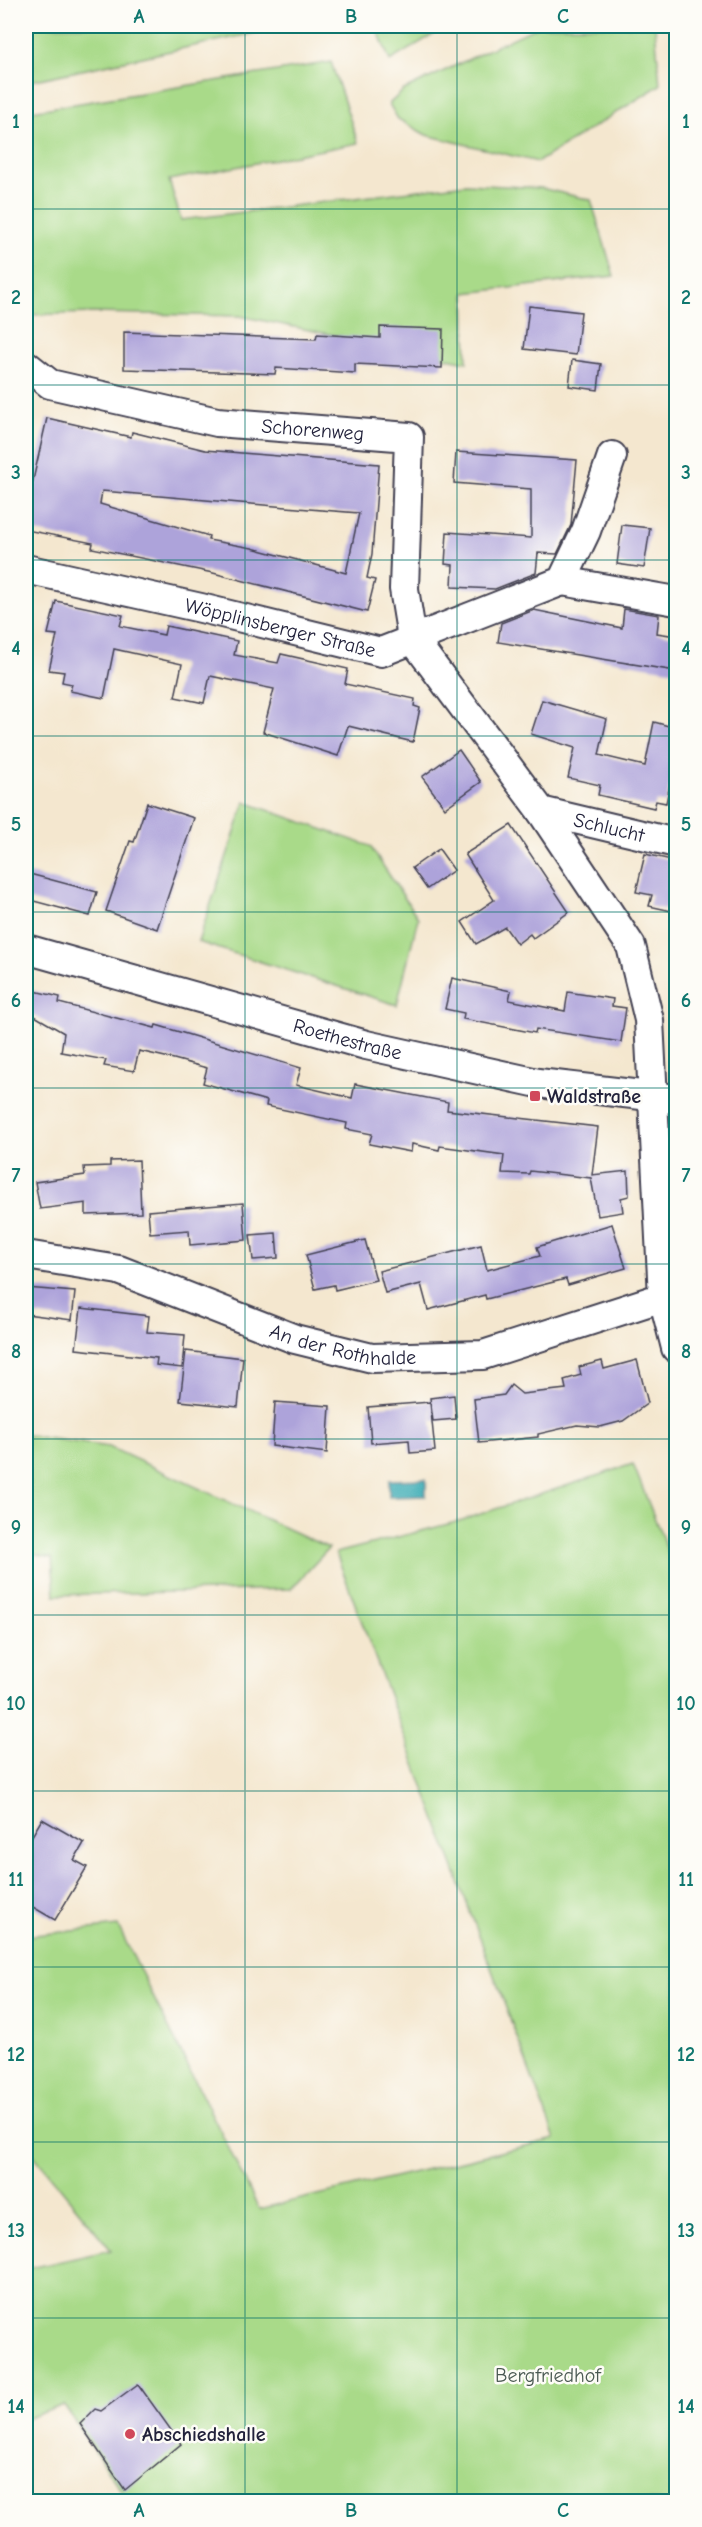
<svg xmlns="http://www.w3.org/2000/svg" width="702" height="2527" font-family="'Comic Neue',sans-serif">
<rect width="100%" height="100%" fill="#fdfcf7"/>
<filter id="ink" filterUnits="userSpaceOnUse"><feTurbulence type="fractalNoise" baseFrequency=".0167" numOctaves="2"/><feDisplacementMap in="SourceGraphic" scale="12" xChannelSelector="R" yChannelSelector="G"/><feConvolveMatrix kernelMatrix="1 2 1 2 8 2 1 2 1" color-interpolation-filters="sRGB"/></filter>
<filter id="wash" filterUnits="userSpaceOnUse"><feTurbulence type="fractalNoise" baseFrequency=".008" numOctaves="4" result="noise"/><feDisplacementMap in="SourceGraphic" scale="24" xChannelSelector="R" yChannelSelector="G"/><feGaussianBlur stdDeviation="1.35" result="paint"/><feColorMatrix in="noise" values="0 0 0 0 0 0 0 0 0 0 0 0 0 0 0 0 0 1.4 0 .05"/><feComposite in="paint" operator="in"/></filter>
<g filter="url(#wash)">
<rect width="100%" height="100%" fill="#f4e7cf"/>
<g fill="#a9da89" stroke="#667e62" stroke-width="1.5">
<polygon points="26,26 287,26 26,82"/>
<polygon points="376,26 447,26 390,61"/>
<polygon points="539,26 657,26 655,27 660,85 538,162 426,135 398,119 389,104 404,90"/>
<polygon points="331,62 358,143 169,180 181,220 466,184 541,188 591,200 614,276 465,293 467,362 240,316 93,313 26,315 26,112"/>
<polygon points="245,802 370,846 418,918 397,1005 198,942"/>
<polygon points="26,1435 109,1447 329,1548 291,1589 55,1595 52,1558 26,1553"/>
<polygon points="633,1464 676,1572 676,2501 128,2501 64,2405 26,2419 26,2269 111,2250 26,2146 26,1936 118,1926 259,2209 555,2139 336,1553 456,1522"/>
</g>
<polygon fill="#39aab4" stroke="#2e6678" stroke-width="1.5" points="426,1479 426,1496 389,1497 389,1480"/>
<g id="blocks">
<g fill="#ada3da" fill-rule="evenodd">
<polygon points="529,306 581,312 576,355 524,349"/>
<polygon points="380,327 443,329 442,368 355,364 355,373 276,368 275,374 124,369 124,332 316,339 317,334 380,338"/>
<polygon points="572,360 601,364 598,390 569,386"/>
<path d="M47,418l84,19 1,-5 73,18 174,14 -7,90 -5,24 8,2 -8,32 -154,-39 -121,-25 1,-5 -67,-13v-32h3zM102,491l207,18 50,4 -13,60 -94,-25 -44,-8 1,-4 -109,-32z"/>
<polygon points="456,452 577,460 571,525 557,554 538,553 536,573 495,589 452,587 453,565 445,564 447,532 531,538 531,489 454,483"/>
<polygon points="622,525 650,528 644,568 617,564"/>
<polygon points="56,601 123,615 120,626 164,635 166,626 237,641 234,655 278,663 281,654 348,669 345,684 415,699 414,706 420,708 413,742 348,726 338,756 263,732 274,689 210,676 204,703 175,697 182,664 114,649 104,698 70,691 72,684 62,682 64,672 49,670 57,635 48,634"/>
<polygon points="624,609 659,615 657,633 676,636 676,671 498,642 501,623 534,610 622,628"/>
<polygon points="542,700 607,719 599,755 645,766 654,722 676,728 676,756 666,803 656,801 654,808 598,795 600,785 568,778 575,748 531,734"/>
<polygon points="459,750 481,782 445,808 422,777"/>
<polygon points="147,803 194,818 157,929 106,911 130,841 134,842"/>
<polygon points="511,825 569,912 533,938 530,934 517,944 505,927 476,944 462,922 494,900 465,854"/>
<polygon points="439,849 454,870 427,889 412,868"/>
<polygon points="645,854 676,861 676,912 649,906 652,895 636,892"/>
<polygon points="26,873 97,892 90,916 26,899"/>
<polygon points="452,978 511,991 509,1000 565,1011 568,992 613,999 612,1006 626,1008 621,1042 536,1029 535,1033 463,1019 464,1013 445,1009"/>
<polygon points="26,989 60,997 59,1003 155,1028 156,1025 301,1068 296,1085 352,1098 355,1084 448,1102 447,1110 598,1127 592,1175 628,1171 629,1196 621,1198 623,1212 598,1216 591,1178 530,1171 529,1174 502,1173 504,1155 440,1146 439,1150 412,1144 411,1152 369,1144 372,1134 346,1129 347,1123 266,1106 267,1101 203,1083 207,1068 174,1059 139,1051 134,1071 104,1066 106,1060 61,1052 64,1033 26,1011"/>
<polygon points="139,1160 141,1213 86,1215 86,1203 40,1209 35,1182 85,1175 84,1167 110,1166 110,1161"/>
<polygon points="243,1203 246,1240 190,1245 189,1230 150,1233 148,1211"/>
<polygon points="612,1224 626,1268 568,1285 566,1279 486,1299 485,1295 428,1310 421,1284 385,1293 379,1271 481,1245 487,1270 540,1256 537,1247"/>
<polygon points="276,1233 278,1258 253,1260 250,1235"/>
<polygon points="365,1240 376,1280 335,1290 334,1285 315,1289 306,1255"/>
<polygon points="26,1288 75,1292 72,1320 26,1314"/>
<polygon points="81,1308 149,1316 147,1332 185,1335 182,1368 156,1365 157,1358 76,1349"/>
<polygon points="186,1351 243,1358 238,1407 180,1401"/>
<polygon points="637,1360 648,1403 623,1421 600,1427 577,1425 538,1434 538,1437 479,1443 474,1399 504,1395 511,1385 522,1394 566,1389 564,1380 581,1375 579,1367 602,1361 604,1369"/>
<polygon points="454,1395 456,1419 433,1421 430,1398"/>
<polygon points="275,1402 330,1406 327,1453 272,1446"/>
<polygon points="430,1402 435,1451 410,1453 409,1440 371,1443 368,1407"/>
<polygon points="42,1819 84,1843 74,1860 87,1867 55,1920 26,1903 26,1846"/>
<polygon points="138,2384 181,2444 125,2490 80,2424 95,2409 101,2411"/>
</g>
</g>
</g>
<g filter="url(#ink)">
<use href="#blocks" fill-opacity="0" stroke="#424051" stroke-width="1.5"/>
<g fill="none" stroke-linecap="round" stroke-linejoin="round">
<defs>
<g id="street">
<path id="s1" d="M26,365l24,19 167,38 192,15 -5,152 8,49 129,173 90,135 18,74 14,277 13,51"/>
<path id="s2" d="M26,569l175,39 180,44 181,-71 24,-50 26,-75"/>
<polyline points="562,581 676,601"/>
<path id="s3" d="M541,811l135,32"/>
<path id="s4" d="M26,949l340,96 172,38 138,16"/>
<path id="s5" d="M26,1255l93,15 176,69 77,19 111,-3 180,-58"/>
</g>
</defs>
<use href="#street" stroke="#424051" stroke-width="32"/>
<use href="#street" stroke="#fff" stroke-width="28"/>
</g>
</g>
<path fill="none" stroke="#0f766e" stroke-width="1.5" stroke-opacity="0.55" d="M245,26v2476M457,26v2476M26,209h650M26,385h650M26,560h650M26,736h650M26,912h650M26,1088h650M26,1264h650M26,1439h650M26,1615h650M26,1791h650M26,1967h650M26,2142h650M26,2318h650"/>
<g fill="#d1495b" stroke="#fdfcf7" stroke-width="2">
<rect x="529" y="1090" width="12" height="12" rx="3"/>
<circle cx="130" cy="2434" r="6"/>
</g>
<g text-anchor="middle" stroke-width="5" stroke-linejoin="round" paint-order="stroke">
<g font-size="20" fill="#22223b" stroke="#fdfcf7">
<text dy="7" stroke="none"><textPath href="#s1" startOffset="298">Schorenweg</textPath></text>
<text dy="7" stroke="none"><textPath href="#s2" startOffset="261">Wöpplinsberger Straße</textPath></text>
<text dy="7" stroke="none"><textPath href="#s3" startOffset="70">Schlucht</textPath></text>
<text dy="7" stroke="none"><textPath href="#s4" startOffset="334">Roethestraße</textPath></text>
<text dy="7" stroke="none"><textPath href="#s5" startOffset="332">An der Rothhalde</textPath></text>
</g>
<g font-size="20" font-weight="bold" fill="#22223b" stroke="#fdfcf7" text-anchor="start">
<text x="547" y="1103">Waldstraße</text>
<text x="142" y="2441">Abschiedshalle</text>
</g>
<g font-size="20" fill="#4a5952" stroke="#fdfcf7">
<text x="548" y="2382">Bergfriedhof</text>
</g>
</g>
<rect width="702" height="2527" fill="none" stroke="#fdfcf7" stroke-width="66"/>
<rect x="33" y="33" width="636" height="2461" fill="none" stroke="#0f766e" stroke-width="2"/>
<g font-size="20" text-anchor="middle" font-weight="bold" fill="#0f766e">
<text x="139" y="23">A</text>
<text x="351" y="23">B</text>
<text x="563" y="23">C</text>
<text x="16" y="128">1</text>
<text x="686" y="128">1</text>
<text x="16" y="304">2</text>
<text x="686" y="304">2</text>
<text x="16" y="479">3</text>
<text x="686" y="479">3</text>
<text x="16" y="655">4</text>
<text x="686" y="655">4</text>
<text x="16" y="831">5</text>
<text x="686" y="831">5</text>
<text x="16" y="1007">6</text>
<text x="686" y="1007">6</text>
<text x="16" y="1182">7</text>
<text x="686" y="1182">7</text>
<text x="16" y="1358">8</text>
<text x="686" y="1358">8</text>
<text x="16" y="1534">9</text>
<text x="686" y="1534">9</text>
<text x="16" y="1710">10</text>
<text x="686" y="1710">10</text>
<text x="16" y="1886">11</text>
<text x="686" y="1886">11</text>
<text x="16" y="2061">12</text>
<text x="686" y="2061">12</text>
<text x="16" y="2237">13</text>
<text x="686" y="2237">13</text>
<text x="16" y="2413">14</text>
<text x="686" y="2413">14</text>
<text x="139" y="2517">A</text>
<text x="351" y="2517">B</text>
<text x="563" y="2517">C</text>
</g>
</svg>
